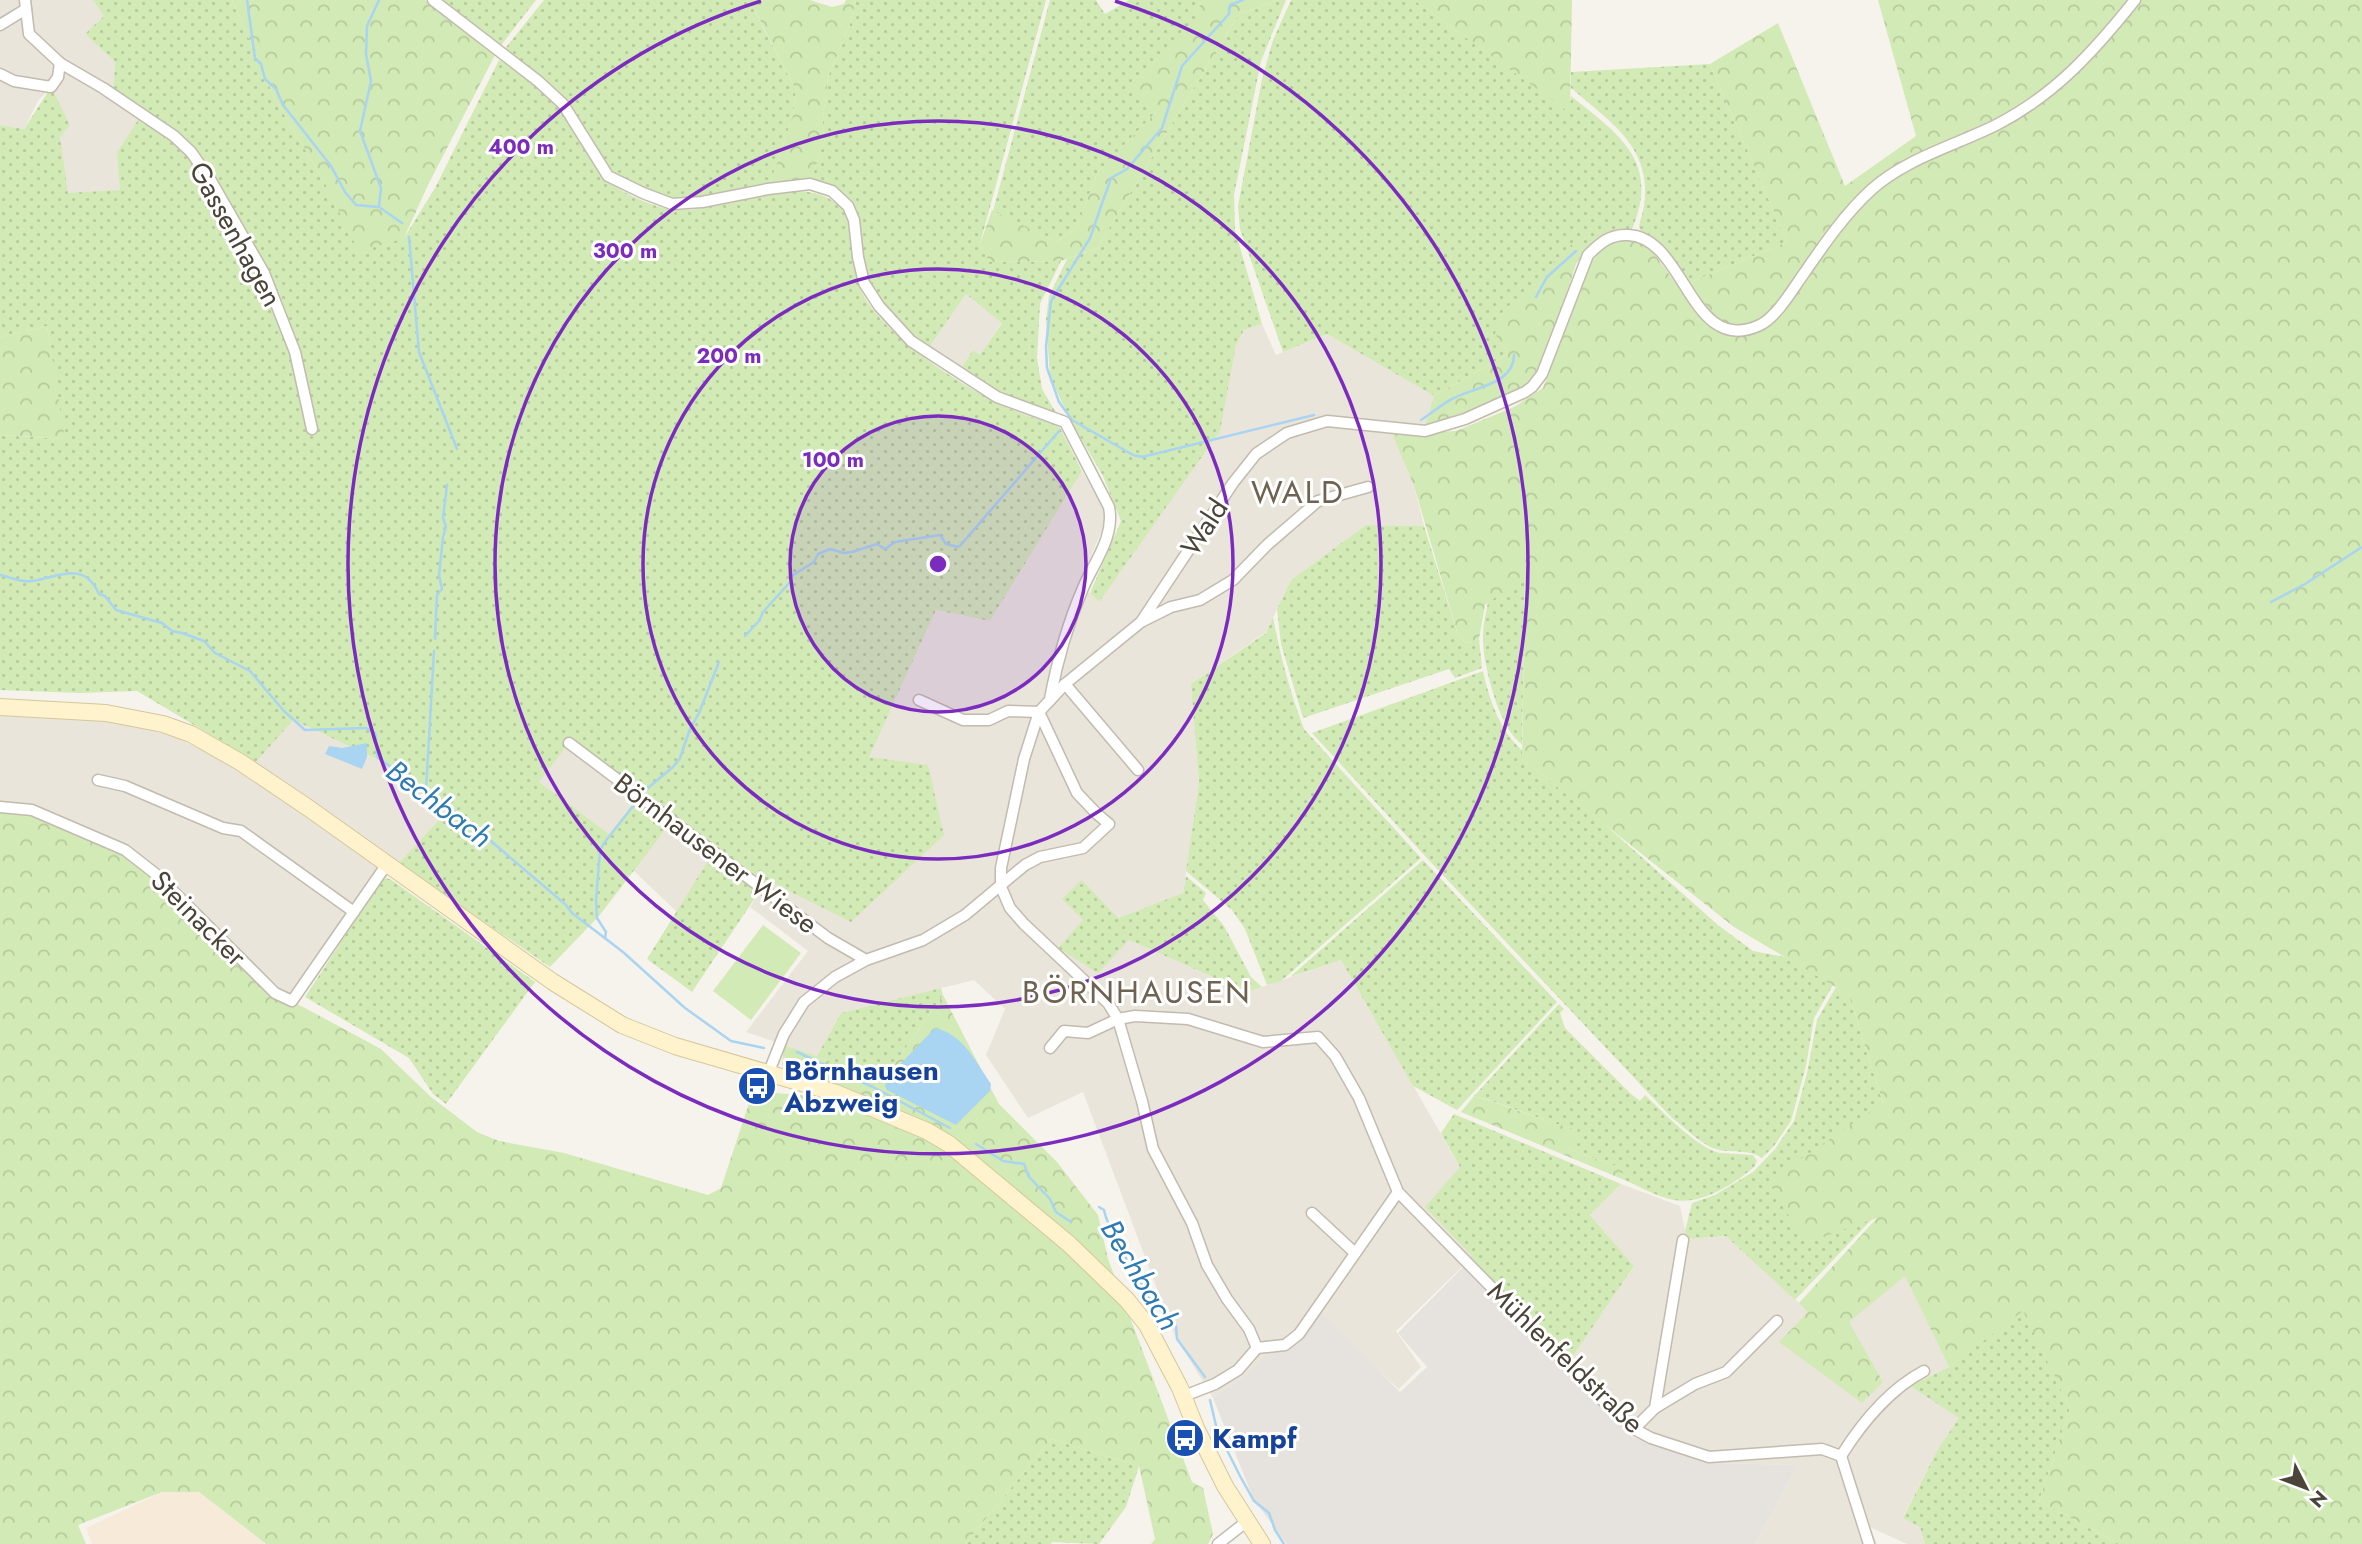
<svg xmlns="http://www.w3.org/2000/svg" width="2362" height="1544" font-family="Jost,sans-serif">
<defs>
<pattern id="grass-dots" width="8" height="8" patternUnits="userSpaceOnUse" patternTransform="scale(1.75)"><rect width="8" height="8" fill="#d2eab5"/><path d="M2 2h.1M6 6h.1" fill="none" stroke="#b6ca9c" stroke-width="1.8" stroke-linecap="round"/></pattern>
<pattern id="forest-crowns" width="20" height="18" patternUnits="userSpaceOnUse" patternTransform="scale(1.75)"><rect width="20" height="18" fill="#d2eab5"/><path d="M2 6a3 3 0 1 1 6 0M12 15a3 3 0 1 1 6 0" fill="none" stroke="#b6ca9c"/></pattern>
</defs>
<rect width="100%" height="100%" fill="#f6f3ec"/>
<g fill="#eae5da">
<polygon points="0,0 93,0 104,16 85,34 115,62 113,91 140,118 117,152 121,190 68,194 50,88 38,101 24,129 0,125"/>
<polygon points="966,294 1002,322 980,355 973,350 960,370 928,349"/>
<polygon points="1262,324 1276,355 1327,334 1434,396 1425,426 1398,423 1392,434 1414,486 1424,526 1366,525 1291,580 1266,632 1191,684 1199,783 1183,893 1118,918 1129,940 1247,992 1341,960 1460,1167 1473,1256 1396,1331 1421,1367 1399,1389 1363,1357 1317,1324 1213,1398 1174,1334 1083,1092 1028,1118 986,1055 1005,1009 974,980 841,1013 817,1056 746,1032 808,951 750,907 768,880 868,758 936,610 990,621 1082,471 1108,516 1077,589 1090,593 1099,602 1244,330"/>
<polygon points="0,715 102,720 174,736 214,756 247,776 256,762 292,720 387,764 448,810 399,863 389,857 292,997 279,990 77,823 32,810 0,807"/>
<polygon points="566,747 636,799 609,834 538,782"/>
<polygon points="669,825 711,856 677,912 633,870"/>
<polygon points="1621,1184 1680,1206 1687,1239 1726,1236 1809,1312 1780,1342 1883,1382 1848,1322 1905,1275 1949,1367 1910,1386 1959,1418 1938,1449 1903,1517 1920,1527 1925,1544 1907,1544 1870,1527 1877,1544 1755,1544 1798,1465 1708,1463 1633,1435 1569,1362 1634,1266 1590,1215"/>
</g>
<polygon fill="#f7ead8" points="162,1492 199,1492 265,1544 92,1544 86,1528"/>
<polygon fill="#e6e2dd" points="1465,1265 1632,1437 1708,1463 1798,1465 1755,1544 1287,1544 1254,1500 1213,1398 1247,1374 1316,1308 1400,1392 1427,1367 1398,1333"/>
<g fill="url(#grass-dots)" fill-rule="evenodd">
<path d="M93,0h139l43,99 50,84 34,68 45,-13 31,-50 64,-128c24,13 48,31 65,53 13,17 24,35 35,53 4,5 7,13 12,17 10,9 39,22 53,25 49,13 132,-41 174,-3 21,19 14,54 21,80 14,43 99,99 139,118 18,10 39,16 60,21l24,47 -92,150 -54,-11 -67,147 59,8 16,70 -93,87 -84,-42 -75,112 -45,-33 64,-103 -36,-39 -76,99 -49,51 -151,-104 49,-53 -61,-46 -94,-44 -37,42 -119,-71 -57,2 -80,-3v-255l64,4 -17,-113 -47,11v-212l24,4 27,-42 19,38 -10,12 8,56 52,-3 -3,-38 27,-41 -31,-20 2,-29 -30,-28 19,-18zM566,747l70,52 -27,35 -70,-52z"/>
<polygon points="436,0 536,0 499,48"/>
<polygon points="544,0 769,0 754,10 796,90 793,116 769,186 701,200 672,201 610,173 564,102 503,51"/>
<path d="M856,0h190l-66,244 9,18 72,-1 -21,43 -3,54 5,31 16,27 -35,-15 -25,-8 -38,-23 13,-20 7,5 22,-32 -36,-29 -38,55c-24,-15 -48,-39 -60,-65 -7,-15 -9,-49 -11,-67l-46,-37 14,-41 -3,-12 6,-50 22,-53z"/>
<polygon points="1050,0 1096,0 1105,14 1129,0 1204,0 1195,12 1200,20 1131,83 1157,111 1097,173 1077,227 1057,242 993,211"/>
<polygon points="1277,0 1286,0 1261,61 1234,195 1235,230 1262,324 1244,330 1236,345 1220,431 1099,602 1090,593 1121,521 1103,476 1069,418 1050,376 1046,320 1049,296 1067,259 1097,248 1238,15"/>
<path d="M1291,0h123l155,112 2,-16c47,38 90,65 61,133 -23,3 -31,6 -48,23l-9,-10 -74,72 -2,28 8,8 -1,5 -72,41 -107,-62 -44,18 -43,-123 -2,-23 24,-127 11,-39z"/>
<path d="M1710,64l77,178 -98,41 -30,-41 -18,-11 -2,-4c1,-7 4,-14 5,-21 9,-59 -35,-85 -73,-118v-16z"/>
<polygon points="1366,525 1424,526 1458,635 1466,643 1479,639 1482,668 1455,678 1449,669 1303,718 1281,644 1277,609 1291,580"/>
<path d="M1525,575l-3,169c-23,-15 -40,-82 -39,-109 0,-11 3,-22 5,-33z"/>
<path d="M1273,617c7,38 17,75 31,112l117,129 -140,123 -14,4 -22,-56 -13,-19 -46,-39 13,-88 -8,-99 75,-51z"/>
<path d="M1483,671c6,28 17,60 39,79v9l80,63 116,103 35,26 32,6 48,28 -19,33 -8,48 -15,55 -17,25 -12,12c-12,-9 -29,-5 -43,-8 -17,-4 -33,-22 -47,-32l-247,-262 -113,-123z"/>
<polygon points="1423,860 1557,1002 1457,1110 1413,1086 1341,960 1290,977"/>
<polygon points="1186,876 1206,893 1203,900 1224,926 1251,977 1262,987 1247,992 1129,940 1098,973 1058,948 1083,920 1062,899 1082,880 1118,918 1183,893"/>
<polygon points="383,878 390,879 535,982 446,1104 433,1094 409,1058 305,997"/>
<polygon points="1836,987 1849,995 1883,1103 1805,1243 1873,1218 1795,1300 1726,1236 1687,1239 1685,1231 1692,1203 1715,1195 1753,1172 1775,1149 1794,1121 1807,1073 1817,1020"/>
<polygon points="941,988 943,995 881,1083 817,1056 841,1013"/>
<path d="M1559,1004l5,5 -4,4 5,15 66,66 9,7 5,-6c16,15 53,54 75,58 11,1 22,1 33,2l4,6 -3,6c-20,17 -52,38 -80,33 -17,-3 -35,-14 -52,-21l1,-8 -5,-4 -49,-18 8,-19c-35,-9 -68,-25 -103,-34z"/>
<polygon points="1454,1114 1621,1184 1590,1215 1634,1266 1569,1362 1469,1260 1472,1256 1425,1207 1460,1167 1441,1133"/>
<polygon points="2023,1310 2070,1408 2039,1501 2119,1544 1925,1544 1920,1527 1903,1518 1938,1449 1959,1418 1910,1386 1949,1367"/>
<polygon points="1051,1439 1139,1466 1126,1507 1099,1544 1052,1542 1051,1544 965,1544"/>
</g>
<g fill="url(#forest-crowns)">
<polygon points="232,0 425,0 495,55 428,185 404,238 359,252 325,183 275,99"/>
<polygon points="769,0 810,0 832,7 844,4 846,0 856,0 850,24 828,77 822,127 825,139 811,180 769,186 793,116 796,90 754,9"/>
<polygon points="1204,0 1277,0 1238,15 1097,248 1061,261 989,262 980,244 992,210 1057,242 1077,227 1097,173 1156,112 1131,83 1199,20 1195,12"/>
<polygon points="1414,0 1572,0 1570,113"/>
<polygon points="1878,0 2362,0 2362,1544 2119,1544 2039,1501 2070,1408 2023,1311 1949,1367 1905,1276 1849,1322 1883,1382 1862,1403 1779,1342 1808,1312 1799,1303 1877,1218 1805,1243 1768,1181 1883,1103 1849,995 1734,927 1522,759 1525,576 1485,605 1479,639 1466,643 1458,635 1414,486 1392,434 1456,431 1514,407 1543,388 1588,266 1604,246 1622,239 1634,240 1650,248 1680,289 1689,283 1787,242 1710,64 1778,23 1845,186 1916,136"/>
<polygon points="1575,241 1584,252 1576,264 1554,333 1532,380 1519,393 1425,426 1434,396 1506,355 1507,350 1499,342 1495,333 1499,327 1501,314"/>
<polygon points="47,326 65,439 0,435 0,337"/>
<polygon points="0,807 32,810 125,850 232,950 292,1001 381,1049 431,1097 477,1132 499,1141 564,1153 708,1195 721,1188 753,1091 808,1096 862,1114 869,1100 798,1077 782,1065 784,1045 817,1056 881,1083 943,995 999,1104 1057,1162 1098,1215 1108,1259 1192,1482 1203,1488 1213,1534 1208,1544 1151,1544 1155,1539 1139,1466 1051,1439 965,1544 266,1544 199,1492 162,1492 78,1525 86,1544 0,1544"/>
<path d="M1474,1096c35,10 68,25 104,34l-9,19 49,18 5,4 -1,8 -161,-67z"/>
</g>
<polygon fill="#d2eab5" points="763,925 801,953 751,1020 713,991"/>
<g fill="#a9d4f2">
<polygon points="367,743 367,757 362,769 325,754 329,746 342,748"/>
<path d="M935,1028c28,6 41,34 56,56l-1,7 -34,34 -69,-35 -2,-4 4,-10z"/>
</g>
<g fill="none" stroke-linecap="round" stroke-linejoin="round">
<g stroke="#a9d4f2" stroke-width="2.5">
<polyline points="247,0 255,58 261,64 265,79 276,89 283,105 331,166 345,192 356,205 379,207 402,223"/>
<polyline points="379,0 367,26 366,54 371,81 360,131 381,188 379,206"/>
<polyline points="1243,0 1230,5 1229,14 1182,66 1162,128 1127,169 1111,178 1090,238 1051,301 1046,346 1047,368 1059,402 1072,420 1133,455 1142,457 1314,415"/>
<polyline points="409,237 419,352 457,449"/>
<polyline points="1536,297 1547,277 1576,251"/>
<path d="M1421,420c11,-7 22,-17 33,-22 21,-11 60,-14 60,-43"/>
<path d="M0,575c10,2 23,8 32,6 27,-4 52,-21 67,13l6,2 11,14 46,13 10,8 10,2 22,8 11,12 35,18 34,40 21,19 61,-2 9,5c3,10 0,17 3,25l87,61 100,85 7,9 51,39 62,56 46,33 33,7"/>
<polyline points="2271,602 2305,584 2362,547"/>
<polyline points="745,636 759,621 763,612 791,581 793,575 814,562 818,554 830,549 844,553 852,552 877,544 885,549 895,542 940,535 946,544 959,547 1059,431"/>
<polyline points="435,639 437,595 442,589 439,575 443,537 446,527 443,518 447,485"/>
<polyline points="426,790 434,651"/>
<polyline points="642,793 674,766 680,758 690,729 699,713 719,662"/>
<polyline points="605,938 606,932 597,918 596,900 600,851 604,843 638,800"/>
<polyline points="797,1052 873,1087 950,1128"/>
<polyline points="976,1144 1003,1161 1024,1164 1029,1177 1050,1199 1056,1212 1071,1222"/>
<path d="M1099,1207l5,3c5,26 22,31 23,57 8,8 16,12 15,24l34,35 1,13 28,38"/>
<polyline points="1210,1400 1217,1430 1240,1476 1254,1501 1269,1513 1275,1530 1284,1544"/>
</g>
<defs>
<g id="street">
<polyline points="25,0 29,34 60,63 103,88 174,136 191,152 210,179 264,273 295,352 312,429"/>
<path d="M433,0l105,81 25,23 45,72 35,17 29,11 30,-2 66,-13 42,-5 22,7 16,15 6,14 4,37 6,26 15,23 32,35 86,56 68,25 44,85c6,30 -15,55 -26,81 -15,35 -26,74 -33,111"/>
<polyline points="0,25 26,9"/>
<polyline points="0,74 14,81 51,87 58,77 60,63"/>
<path d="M1141,622l92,-139 23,-29 31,-21 40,-12 98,10 40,-12 60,-27 7,-5 10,-13 46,-119c12,-12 22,-21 40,-20 58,2 62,123 132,90 17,-8 34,-38 45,-53 20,-29 40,-58 66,-82 35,-32 86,-45 127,-66 58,-30 97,-74 137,-124"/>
<polyline points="1065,684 1138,770"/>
<polyline points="569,743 828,938 866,960"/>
<polyline points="98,780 125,786 223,828 241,831 354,912"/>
<polyline points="0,807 32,810 125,850 157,875 275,993 292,1001 387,864"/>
<polyline points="1050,1048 1064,1031 1088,1033 1118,1019 1135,1016 1188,1019 1263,1042 1318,1037 1335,1056 1359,1098 1398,1192 1600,1398 1634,1429 1651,1438 1709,1457 1822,1449 1841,1456 1869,1544"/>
<polyline points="768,1074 784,1034 804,1002 835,977 866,960 923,940 965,915 1025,865 1040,857 1083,848 1109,824 1097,814 1077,793 1039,712 1008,711 989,720 963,720 919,700"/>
<polyline points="1312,1213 1355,1253"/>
<polyline points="1257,1348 1285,1345 1299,1334 1398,1192"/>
<polyline points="1184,1396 1215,1384 1238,1370 1257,1348 1249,1329 1227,1299 1207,1265 1192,1223 1153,1149 1142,1101 1118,1019 1108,1003 1024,924 1010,908 1001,887 1001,868 1024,759 1039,712 1065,684 1141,622 1171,607 1200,600 1233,580 1267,545 1318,501 1368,487"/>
<polyline points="1655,1408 1695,1384 1726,1372 1777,1321"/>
<polyline points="1634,1429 1655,1408 1683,1240"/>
<path d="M1841,1456c20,-32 49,-67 83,-85"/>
<polyline points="1218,1544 1246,1522"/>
</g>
<polyline id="secondary" points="0,707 106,713 163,724 191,734 240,762 307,807 553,982 622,1025 675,1046 836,1093 927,1131 949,1144 1069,1244 1127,1300 1147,1325 1180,1388 1196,1428 1225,1486 1262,1544"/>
</defs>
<use href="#street" stroke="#c2bbae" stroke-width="13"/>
<use href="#secondary" stroke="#d6c79b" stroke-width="18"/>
<use href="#street" stroke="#fff" stroke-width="10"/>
<use href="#secondary" stroke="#fff3cd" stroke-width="16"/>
</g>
<circle cx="938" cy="564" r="148" fill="#7b2cbf" fill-opacity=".12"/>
<g fill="none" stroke="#7b2cbf" stroke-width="3.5">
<circle cx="938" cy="564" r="148"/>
<circle cx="938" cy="564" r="295"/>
<circle cx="938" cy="564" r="443"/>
<path d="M1115 1A590 590 0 1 1 761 1"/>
</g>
<defs>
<symbol id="bus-disc" viewBox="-11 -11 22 22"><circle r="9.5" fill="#1a4fb4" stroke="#fff"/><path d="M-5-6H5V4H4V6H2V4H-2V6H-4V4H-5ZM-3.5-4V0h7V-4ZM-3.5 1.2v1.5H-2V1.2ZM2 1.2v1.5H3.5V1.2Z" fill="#fff"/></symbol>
</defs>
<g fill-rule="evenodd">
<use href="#bus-disc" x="735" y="1064" width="44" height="44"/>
<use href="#bus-disc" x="1163" y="1416" width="44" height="44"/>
</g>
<g text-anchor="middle" stroke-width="6" stroke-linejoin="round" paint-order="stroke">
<g font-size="28" fill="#4b4439" stroke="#fff">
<text transform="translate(236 234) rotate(61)" y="10">Gassenhagen</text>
<text transform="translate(1204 527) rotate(-57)" y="10">Wald</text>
<text transform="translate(716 853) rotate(37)" y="10">Börnhausener Wiese</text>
<text transform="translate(199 918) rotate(45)" y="10">Steinacker</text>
<text transform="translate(1566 1357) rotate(44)" y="10">Mühlenfeldstraße</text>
</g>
<g font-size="28" font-weight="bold" fill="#164399" stroke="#fff" text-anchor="start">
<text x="784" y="1080">Börnhausen<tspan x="784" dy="32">Abzweig</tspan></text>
<text x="1212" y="1448">Kampf</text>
</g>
<g font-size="30" font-style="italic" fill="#2e7ab2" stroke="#fff">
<text transform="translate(439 804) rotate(37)" y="10">Bechbach</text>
<text transform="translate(1140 1275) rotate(59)" y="10">Bechbach</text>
</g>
<g font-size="32" letter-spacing="2" fill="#6e6250" stroke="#fff">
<text x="1298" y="503">WALD</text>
<text x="1137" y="1003">BÖRNHAUSEN</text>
</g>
</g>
<circle cx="938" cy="564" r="10" fill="#7b2cbf" stroke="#fff" stroke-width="3.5"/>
<g font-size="21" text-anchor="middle" font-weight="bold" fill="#7b2cbf" stroke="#fff" stroke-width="6" stroke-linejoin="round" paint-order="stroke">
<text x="521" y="154">400 m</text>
<text x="625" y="258">300 m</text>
<text x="729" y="363">200 m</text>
<text x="833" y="467">100 m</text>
</g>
<g transform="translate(2306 1488) rotate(132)" stroke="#ffffff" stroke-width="5" paint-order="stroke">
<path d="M0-5L12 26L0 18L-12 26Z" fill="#4b4439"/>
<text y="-10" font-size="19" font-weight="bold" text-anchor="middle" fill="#4b4439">N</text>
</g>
</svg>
